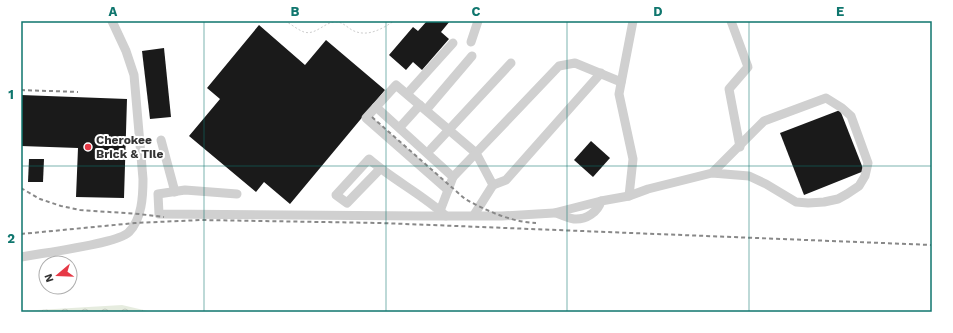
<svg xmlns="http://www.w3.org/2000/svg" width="953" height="333" font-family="'Work Sans',sans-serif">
<defs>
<pattern id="forest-crowns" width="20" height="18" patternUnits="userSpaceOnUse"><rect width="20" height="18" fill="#e6ecdf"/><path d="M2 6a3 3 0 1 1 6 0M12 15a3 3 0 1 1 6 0" fill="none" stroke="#c6cbc0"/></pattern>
</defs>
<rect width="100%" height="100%" fill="#fff"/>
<polygon fill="url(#forest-crowns)" points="122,305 152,312 21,312 21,311"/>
<g fill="#1a1a1a">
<polygon points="427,21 450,21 441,32 449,39 422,70 413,62 406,70 389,55 413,27 418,31"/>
<polygon points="259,25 305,65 326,40 385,90 290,204 264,182 256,192 189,136 220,99 207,88"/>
<polygon points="164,48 171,117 150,119 142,51"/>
<polygon points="21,95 127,99 124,198 76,197 78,148 21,146"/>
<polygon points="840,110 864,171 804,195 780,133"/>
<polygon points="591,141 610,158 593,177 574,160"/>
<polygon points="29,159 44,159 43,182 28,182"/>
</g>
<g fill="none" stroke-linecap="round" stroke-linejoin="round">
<path stroke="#cdcdcd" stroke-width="1" stroke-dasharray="2 2" stroke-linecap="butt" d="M285,21c6,3 13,9 19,11 12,4 22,-12 34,-10 6,1 11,7 16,9 14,6 28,-2 40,-10"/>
<g stroke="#d0d0d0" stroke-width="9">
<polyline points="731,21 748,67 729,89 740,147"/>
<polyline points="471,42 478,21"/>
<polyline points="407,94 453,43"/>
<polyline points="376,107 453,177 440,211"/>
<polyline points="426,110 472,56"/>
<polyline points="401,126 420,105"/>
<polyline points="161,140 175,192"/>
<polyline points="431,149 511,63"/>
<path d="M380,169l-33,34 -11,-8 33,-36c24,21 53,35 77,57"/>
<polyline points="493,185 506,180 601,73"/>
<polyline points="448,190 366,118 396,85 476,153 453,177"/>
<polyline points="237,194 185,190 158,194 159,214 423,216 502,216 554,213 601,201 629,196 648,189 712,173 749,176 766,184 796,202 808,203 824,202 838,199 847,194 859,186 865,176 868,163 851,116 842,108 826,98 764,121 712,173"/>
<polyline points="629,196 633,159 619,94 633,21"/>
<path d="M556,213c5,2 12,5 18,6 12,1 24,-7 27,-18"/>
<polyline points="474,215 493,185 476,153 559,66 575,63 621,82"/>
<path d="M21,257c20,-4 97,-13 108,-25 13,-13 14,-36 14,-53l-9,-104 -8,-24 -14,-30"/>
</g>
<g stroke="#888" stroke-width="2" stroke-dasharray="4 3" stroke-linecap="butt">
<polyline points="21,90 78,92"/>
<path d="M372,117l93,82c22,12 46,23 71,24"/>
<polyline points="21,188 40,199 61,206 80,210 139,214 164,217"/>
<polyline points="21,234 135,223 201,220 381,223 932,245"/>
</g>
</g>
<path fill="none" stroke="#0f766e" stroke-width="1" stroke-opacity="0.55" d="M204,21v291M386,21v291M567,21v291M749,21v291M21,166h911"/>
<circle fill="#e63946" stroke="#fff" stroke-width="1.5" cx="88" cy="147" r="4"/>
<g text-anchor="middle" stroke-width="4" stroke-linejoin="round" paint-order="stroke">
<g font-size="12" font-weight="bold" fill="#333" stroke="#fff" text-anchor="start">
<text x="96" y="144">Cherokee<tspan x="96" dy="14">Brick &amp; Tile</tspan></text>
</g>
</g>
<rect width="953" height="333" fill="none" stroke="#ffffff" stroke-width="44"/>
<g transform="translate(58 275) rotate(251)"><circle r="19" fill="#ffffff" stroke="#adadad"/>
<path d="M0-3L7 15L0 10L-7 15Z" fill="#e63946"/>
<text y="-6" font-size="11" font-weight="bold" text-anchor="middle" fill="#333333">N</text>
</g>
<rect x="22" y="22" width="909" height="289" fill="none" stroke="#0f766e" stroke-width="1.5"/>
<g font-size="13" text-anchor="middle" font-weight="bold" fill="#0f766e">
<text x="113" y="16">A</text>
<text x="295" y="16">B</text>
<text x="476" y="16">C</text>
<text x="658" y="16">D</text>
<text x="840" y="16">E</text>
<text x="11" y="99">1</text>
<text x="11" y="243">2</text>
</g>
</svg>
